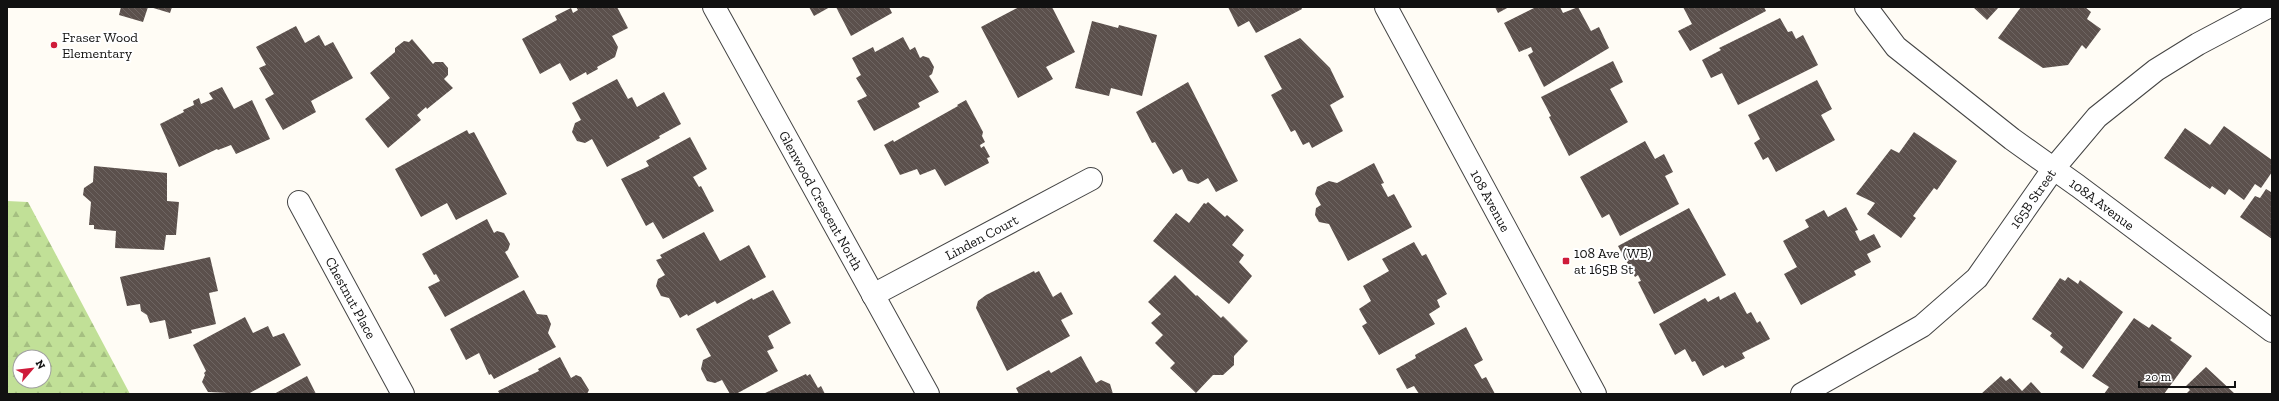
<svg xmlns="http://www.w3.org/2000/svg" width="2279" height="401" font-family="'Zilla Slab',serif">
<defs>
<pattern id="forest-firs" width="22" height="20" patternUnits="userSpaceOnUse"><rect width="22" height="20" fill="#c1e097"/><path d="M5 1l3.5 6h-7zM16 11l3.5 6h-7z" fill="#a5bf81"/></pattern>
<pattern id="building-back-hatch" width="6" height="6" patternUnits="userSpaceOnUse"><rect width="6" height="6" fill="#5b504c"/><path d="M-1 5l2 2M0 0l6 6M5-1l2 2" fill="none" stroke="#6e6562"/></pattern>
</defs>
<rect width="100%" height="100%" fill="#fffcf5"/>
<path fill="url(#forest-firs)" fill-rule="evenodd" d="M7,201l21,1 102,192h-123zM20,357h24v24h-24z"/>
<g fill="url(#building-back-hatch)">
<polygon points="121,7 148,7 143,22 119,15"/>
<polygon points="150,7 172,7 170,13"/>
<polygon points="576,7 617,7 628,28 612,36 618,47 615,57 597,67 598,69 587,75 586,72 570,81 560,63 540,74 522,39 557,20 555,16 571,8 573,13 578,10"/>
<polygon points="809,7 830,7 814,16"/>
<polygon points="836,7 889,7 892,13 851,36"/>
<polygon points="1019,7 1052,7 1075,52 1046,67 1053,79 1018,98 981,27"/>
<polygon points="1228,7 1301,7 1302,9 1256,33 1249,21 1238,27"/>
<polygon points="1495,7 1509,7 1498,13"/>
<polygon points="1536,7 1560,7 1563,13 1578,7 1591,31 1599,27 1609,48 1544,87 1528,55 1533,52 1531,47 1519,52 1504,23"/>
<polygon points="1683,7 1764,7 1766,11 1690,51 1678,31 1692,24"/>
<polygon points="1973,7 1999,7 1987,20"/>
<polygon points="2021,7 2085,7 2091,12 2087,19 2101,29 2086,49 2082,45 2068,65 2043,68 1998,38"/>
<polygon points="1780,18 1788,32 1792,31 1796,39 1803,35 1818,65 1738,105 1722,73 1711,78 1702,60 1721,50 1719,48"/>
<polygon points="1092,21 1118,28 1119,25 1157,35 1142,96 1111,88 1109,96 1075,88"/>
<polygon points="296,26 305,43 319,35 325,46 333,42 353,78 311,101 316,112 283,130 265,99 274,94 259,68 266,65 256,47"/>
<polygon points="903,37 910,50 915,47 920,58 923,56 929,58 934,67 932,74 929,76 939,92 918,103 920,107 874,131 857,101 867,96 856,78 861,75 852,58 873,47 875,52"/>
<polygon points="1300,38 1330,68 1344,97 1330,105 1343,131 1312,148 1309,142 1303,145 1295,130 1291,132 1271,95 1282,89 1264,56"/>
<polygon points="412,39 433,64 435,62 443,62 448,68 448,75 444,79 453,88 427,109 426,107 417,115 421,120 388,148 365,119 390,98 370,73 395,52 395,48 404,41 409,42"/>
<polygon points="1613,61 1623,82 1610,89 1628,122 1569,156 1549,117 1551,116 1541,97"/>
<polygon points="617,79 628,99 632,97 637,107 664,92 681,124 659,136 660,138 607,167 592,139 585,143 577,141 572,132 575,123 581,120 572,103"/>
<polygon points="1817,80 1832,109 1821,115 1835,140 1776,172 1768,157 1763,160 1754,143 1760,139 1748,115"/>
<polygon points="1188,82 1238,181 1216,192 1208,178 1198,184 1188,181 1182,169 1173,174 1155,142 1152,143 1136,112"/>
<polygon points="222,87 234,109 252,100 270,139 236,154 231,145 218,150 217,149 179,167 160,124 184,112 183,110 194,105 193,101 199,98 201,104 213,99 209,93"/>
<polygon points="966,100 983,132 982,136 985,142 980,145 981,148 984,146 990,157 987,158 989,163 945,186 935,169 920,175 917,169 900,175 884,145 893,140 894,142 958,106 957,105"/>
<polygon points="2224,126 2272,160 2272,172 2261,188 2255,184 2244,200 2229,189 2225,195 2212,186 2210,189 2164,158 2185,128 2210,145"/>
<polygon points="467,130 469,134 474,132 507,194 456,220 447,203 421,217 395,169"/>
<polygon points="1914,132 1957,161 1937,190 1934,188 1913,216 1916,218 1901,238 1867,214 1875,203 1856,194 1891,149 1899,153"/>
<polygon points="690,137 707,169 693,177 699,187 701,186 714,211 663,239 653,222 646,226 621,179 649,166 646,161"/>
<polygon points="1645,141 1655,159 1664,154 1673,172 1665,176 1679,204 1620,236 1609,214 1602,218 1580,177"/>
<polygon points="1374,163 1384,183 1381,184 1388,197 1394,194 1412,227 1348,261 1329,224 1319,222 1315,215 1316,208 1321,205 1315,194 1317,187 1329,181 1337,183"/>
<polygon points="94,166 167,173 167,201 179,202 176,235 166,235 164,250 115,248 116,231 94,229 94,225 89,225 91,202 83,195 84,188 93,182"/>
<polygon points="2266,189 2271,192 2272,190 2272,239 2240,217 2255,196 2260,198"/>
<polygon points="1208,202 1225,217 1227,215 1244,230 1232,245 1244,255 1239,262 1252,276 1229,304 1153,241 1176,213 1189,223 1204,203 1206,204"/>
<polygon points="1846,207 1858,230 1855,231 1860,241 1874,234 1881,247 1867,254 1871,262 1854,271 1856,275 1801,305 1784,274 1797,267 1783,241 1809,227 1805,220 1824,210 1828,217"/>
<polygon points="1689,208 1726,275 1654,314 1638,282 1641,281 1638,275 1635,277 1618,246"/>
<polygon points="487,219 494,233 497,231 504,233 510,244 508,250 505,252 519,277 445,317 428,287 440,281 436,274 434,275 422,254"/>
<polygon points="704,232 720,261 749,245 766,277 717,304 715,301 688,316 687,314 680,318 669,298 661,296 656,286 658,279 665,275 656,260 662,258 660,255"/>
<polygon points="1414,242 1422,256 1426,254 1447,294 1437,300 1440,307 1429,314 1435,324 1379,355 1362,326 1367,323 1359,309 1371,301 1363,286 1389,271 1382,259"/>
<polygon points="210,257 218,291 209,293 216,324 191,330 192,333 169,339 165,320 150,323 147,315 141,311 140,304 127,306 120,277"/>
<polygon points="1034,271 1035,273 1039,271 1053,297 1061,292 1073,314 1061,320 1070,336 1007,371 976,308 978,301 986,295"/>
<polygon points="1175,275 1196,296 1197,295 1221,318 1223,316 1248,341 1234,356 1234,365 1223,375 1213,375 1196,393 1170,368 1175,363 1155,343 1163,335 1151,323 1161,314 1148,302"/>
<polygon points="2068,277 2078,284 2080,280 2123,312 2083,369 2060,352 2063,347 2050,336 2052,333 2032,319 2060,278 2065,281"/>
<polygon points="524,290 537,314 547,315 551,324 548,333 556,347 494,379 491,374 489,375 479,353 466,360 450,329"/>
<polygon points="773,290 791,323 768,336 774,348 767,351 778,371 736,394 730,394 722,380 715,383 707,381 701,369 703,360 711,356 696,329 752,298 753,300"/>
<polygon points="1735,292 1747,314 1751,312 1757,323 1760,321 1770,339 1742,353 1745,358 1725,368 1723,365 1703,376 1695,361 1692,362 1685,349 1675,355 1659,324 1705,298 1708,302 1719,296 1720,300"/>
<polygon points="245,317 253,333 268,326 273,337 284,333 301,365 248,394 208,392 202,382 205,375 204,373 206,371 193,345"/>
<polygon points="2134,318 2149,328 2152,324 2172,338 2170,340 2192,356 2164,394 2104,394 2109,387 2092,376"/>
<polygon points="1466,327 1483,360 1474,365 1482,379 1486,377 1495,394 1419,394 1414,386 1407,389 1396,369 1416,358 1415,355"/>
<polygon points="1081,356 1096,383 1101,380 1110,384 1113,394 1019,394 1016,388 1049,370 1051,373"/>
<polygon points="560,357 571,378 576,375 581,377 589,390 587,394 500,394 498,391 539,371 538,369"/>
<polygon points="2206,367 2235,394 2186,394 2190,390 2186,386"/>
<polygon points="806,374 807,376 810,374 818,388 821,386 825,394 763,394"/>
<polygon points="307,376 316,394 274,394"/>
<polygon points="2001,376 2006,381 2010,378 2022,391 2031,382 2042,394 1981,394"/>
</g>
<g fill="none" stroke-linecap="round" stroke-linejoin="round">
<defs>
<g id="minor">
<path id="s1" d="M714,7l214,387"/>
<path id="s2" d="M1386,7l209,387"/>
<path id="s3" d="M1866,7l30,40 116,92 66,47 194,145"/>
<path id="s4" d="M299,202l104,192"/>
<path id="s5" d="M873,295l218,-116"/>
<path id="s6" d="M1802,394l120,-68 55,-48 77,-110 43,-51 59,-47 42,-26 70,-37"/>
</g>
</defs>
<use href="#minor" stroke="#444" stroke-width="24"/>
<use href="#minor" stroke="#fff" stroke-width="22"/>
</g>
<g fill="#cf1b3a" stroke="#fff" stroke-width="1.5">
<circle cx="54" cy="45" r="4"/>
<rect x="1562" y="257" width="8" height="8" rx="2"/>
</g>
<g text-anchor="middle" stroke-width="4" stroke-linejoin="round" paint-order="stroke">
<g font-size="14" fill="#111" stroke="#fff" text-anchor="start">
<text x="62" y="42">Fraser Wood<tspan x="62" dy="16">Elementary</tspan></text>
<text x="1574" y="258">108 Ave (WB)<tspan x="1574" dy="16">at 165B St</tspan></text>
</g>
<g font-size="14" fill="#111" stroke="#fff">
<text dy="5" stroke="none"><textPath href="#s6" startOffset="308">165B Street</textPath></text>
<text dy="5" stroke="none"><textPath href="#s2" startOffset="220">108 Avenue</textPath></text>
<text dy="5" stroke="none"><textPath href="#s1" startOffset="221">Glenwood Crescent North</textPath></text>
<text dy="5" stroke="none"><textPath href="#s3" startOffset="309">108A Avenue</textPath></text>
<text dy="5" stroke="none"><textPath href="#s5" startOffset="123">Linden Court</textPath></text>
<text dy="5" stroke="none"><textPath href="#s4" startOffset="109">Chestnut Place</textPath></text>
</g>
</g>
<rect width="2279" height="401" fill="none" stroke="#111111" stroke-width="16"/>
<g transform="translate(32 369) rotate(62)"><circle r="19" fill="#ffffff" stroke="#a0a0a0"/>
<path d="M0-3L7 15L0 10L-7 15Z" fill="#cf1b3a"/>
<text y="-6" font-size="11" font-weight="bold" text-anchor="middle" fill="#111111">N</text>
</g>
<path d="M2139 381v6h96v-6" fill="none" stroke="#111111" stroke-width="2"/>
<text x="2145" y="381" font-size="12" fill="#111111" stroke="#ffffff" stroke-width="3" paint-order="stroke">20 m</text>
</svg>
